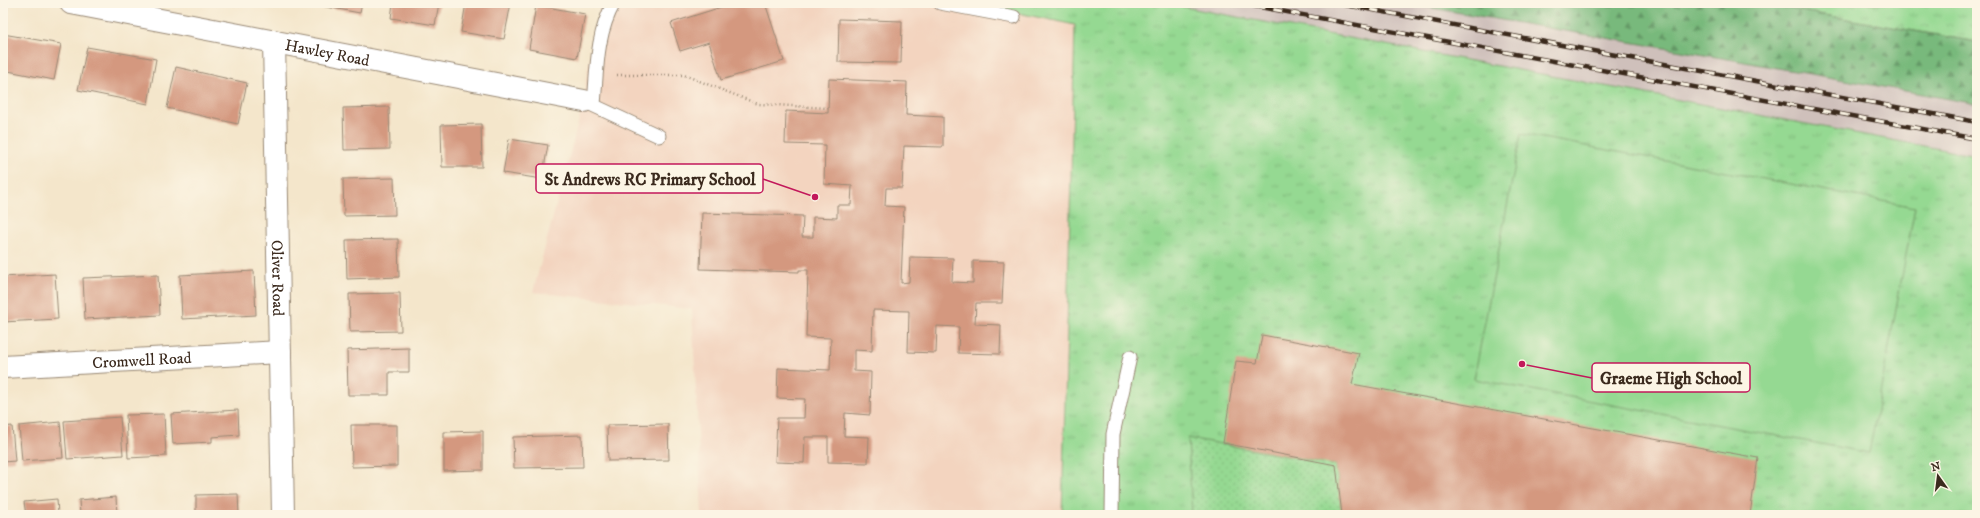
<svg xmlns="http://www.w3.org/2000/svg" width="1980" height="518" font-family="'IM FELL DW Pica',serif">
<defs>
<pattern id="grass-tufts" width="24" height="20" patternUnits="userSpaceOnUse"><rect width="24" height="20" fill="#95d992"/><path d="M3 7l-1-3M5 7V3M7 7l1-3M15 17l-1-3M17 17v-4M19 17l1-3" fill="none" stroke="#81ba7d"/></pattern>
<pattern id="forest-firs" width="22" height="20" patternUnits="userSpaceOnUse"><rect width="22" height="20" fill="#78b97c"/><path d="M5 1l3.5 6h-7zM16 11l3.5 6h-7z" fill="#649765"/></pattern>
<pattern id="park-dots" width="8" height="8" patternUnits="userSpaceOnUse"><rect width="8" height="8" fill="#95d992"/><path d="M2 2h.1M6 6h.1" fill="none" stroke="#81ba7d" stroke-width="1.8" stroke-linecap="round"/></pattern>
</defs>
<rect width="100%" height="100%" fill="#fcf5e5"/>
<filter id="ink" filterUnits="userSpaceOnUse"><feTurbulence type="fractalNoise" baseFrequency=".025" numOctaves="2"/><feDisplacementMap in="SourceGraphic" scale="8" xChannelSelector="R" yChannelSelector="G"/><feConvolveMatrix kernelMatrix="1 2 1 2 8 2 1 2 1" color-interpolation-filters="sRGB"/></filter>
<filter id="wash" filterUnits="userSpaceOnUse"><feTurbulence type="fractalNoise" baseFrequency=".012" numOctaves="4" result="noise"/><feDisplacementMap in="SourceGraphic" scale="16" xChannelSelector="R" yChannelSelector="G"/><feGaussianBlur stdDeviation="0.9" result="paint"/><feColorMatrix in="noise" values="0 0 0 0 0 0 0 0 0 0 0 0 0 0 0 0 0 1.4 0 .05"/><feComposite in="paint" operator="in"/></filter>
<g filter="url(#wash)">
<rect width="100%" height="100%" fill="#f4e6cb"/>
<polygon fill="#f3d4bf" points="601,3 970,3 1075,25 1977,515 1072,147 1062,515 702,515 692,309 533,292 584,101 586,81"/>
<polygon fill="#cfc0bb" points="970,3 1756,3 1977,42 1977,213"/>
<g fill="url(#grass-tufts)" stroke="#688258">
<polygon points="970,3 1163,3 1977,156 1977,515 1062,515 1075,25"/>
<polygon points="1756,3 1977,3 1977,42"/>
</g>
<polygon fill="url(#forest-firs)" stroke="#5a724d" points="1403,3 1756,3 1977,42 1977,104 1728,59"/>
<polygon fill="url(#park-dots)" stroke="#688258" points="1188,438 1336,465 1342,515 1192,515"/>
<polygon fill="#95d992" stroke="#688258" points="1521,134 1915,207 1869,453 1474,379"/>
<g id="blocks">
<g fill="#d4987f">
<polygon points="304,3 362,3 360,13"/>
<polygon points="393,3 439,3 435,25 391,18"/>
<polygon points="466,3 511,3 504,39 461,32"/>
<polygon points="734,3 765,3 784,61 721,80 709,42 680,51 671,23"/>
<polygon points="536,5 585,14 577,58 529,49"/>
<polygon points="839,19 902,21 901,63 838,62"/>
<polygon points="3,34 61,44 54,80 3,70"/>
<polygon points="87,47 156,59 148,104 78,90"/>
<polygon points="176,67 247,83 238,124 167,108"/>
<polygon points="829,79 907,82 906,115 943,117 943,147 904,146 902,188 886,188 885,206 904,207 901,283 909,282 910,257 953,258 952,282 973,283 973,261 1004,262 1002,303 976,303 975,324 1001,325 1000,354 958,353 959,327 937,326 936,353 908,352 909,311 873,310 872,351 854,350 854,371 871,372 870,415 845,413 844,436 869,437 868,463 828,462 828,437 805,437 804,463 775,462 777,418 804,418 805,399 777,398 778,368 830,370 831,338 806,337 808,270 799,270 799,272 700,269 702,213 803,216 802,237 813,237 813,217 837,218 837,205 851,205 852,186 824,184 825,145 785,144 786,111 828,113"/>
<polygon points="389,107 390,149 344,150 343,108"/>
<polygon points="481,124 482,167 442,167 441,125"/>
<polygon points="509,139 548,145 542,179 503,173"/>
<polygon points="394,178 395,215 344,216 343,179"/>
<polygon points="398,239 399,277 347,279 346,240"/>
<polygon points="254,271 256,315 182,319 180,275"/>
<polygon points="55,274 58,319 3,322 3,277"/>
<polygon points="158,275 160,315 85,319 83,278"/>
<polygon points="400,293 401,331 350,332 349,294"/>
<polygon points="1262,335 1359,353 1352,384 1758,458 1750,515 1342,515 1336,465 1223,443 1236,361 1257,363"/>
<polygon points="409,348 409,372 389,372 389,395 348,395 347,350"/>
<polygon points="238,410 239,435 212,437 212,442 173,444 171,414"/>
<polygon points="164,414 166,456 128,458 126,415"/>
<polygon points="120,417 123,455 67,459 64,421"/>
<polygon points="60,422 63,458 22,461 19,426"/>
<polygon points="668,424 669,460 608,461 607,425"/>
<polygon points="351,425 397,425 397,466 352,467"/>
<polygon points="12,426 15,461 3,462 3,427"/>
<polygon points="483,431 483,470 444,471 444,432"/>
<polygon points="582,435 583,467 514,468 513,437"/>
<polygon points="238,494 239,515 196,515 196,495"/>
<polygon points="116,497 117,515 80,515 79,500"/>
<polygon points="57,499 58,515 26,515 24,502"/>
</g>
</g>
</g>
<g filter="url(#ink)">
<use href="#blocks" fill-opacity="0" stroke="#988874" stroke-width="1"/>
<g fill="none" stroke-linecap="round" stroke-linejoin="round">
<defs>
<g id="service">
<polyline points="940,3 1014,17"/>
<polyline points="586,102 659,136"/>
<path d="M594,105c3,-35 2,-71 20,-102"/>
<polyline points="1112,515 1113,434 1130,357"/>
</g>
<g id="minor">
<path id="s1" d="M71,3l513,98"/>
<path id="s2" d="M274,41l9,474"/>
<path id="s3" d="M3,367l277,-15"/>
</g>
</defs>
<use href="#service" stroke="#988874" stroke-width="15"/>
<use href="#minor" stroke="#988874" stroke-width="24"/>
<polyline stroke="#988874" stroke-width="2.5" stroke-dasharray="1 3" stroke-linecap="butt" points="617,75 684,75 758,104 828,108"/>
<use href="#service" stroke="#fff" stroke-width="13"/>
<use href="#minor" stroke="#fff" stroke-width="22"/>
<defs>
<g id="rail">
<polyline points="1238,3 1977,139"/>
<polyline points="1335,3 1977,122"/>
</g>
</defs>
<use href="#rail" stroke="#3b2a1e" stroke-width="4.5"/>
<use href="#rail" stroke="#fcf5e5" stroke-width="3" stroke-dasharray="9" stroke-linecap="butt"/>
</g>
</g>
<g text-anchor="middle" stroke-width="4" stroke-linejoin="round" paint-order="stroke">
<g font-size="16" fill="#3b2a1e" stroke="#fcf5e5">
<text dy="6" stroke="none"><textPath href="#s1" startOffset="261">Hawley Road</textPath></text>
<text dy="6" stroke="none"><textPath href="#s2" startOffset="237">Oliver Road</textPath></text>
<text dy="6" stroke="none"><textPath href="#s3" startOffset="139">Cromwell Road</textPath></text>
</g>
</g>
<path fill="none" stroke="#c2185b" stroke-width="1.5" d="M815 197L763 179M1522 364L1592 378"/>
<g fill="#c2185b" stroke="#fcf5e5" stroke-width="1.5">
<circle cx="815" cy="197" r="4"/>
<circle cx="1522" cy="364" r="4"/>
</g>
<g fill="#fcf5e5" stroke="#c2185b" stroke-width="1.5">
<rect x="536" y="164" width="227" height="29" rx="4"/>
<rect x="1592" y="363" width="158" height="29" rx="4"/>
</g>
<g font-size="17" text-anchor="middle" font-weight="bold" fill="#3b2a1e">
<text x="650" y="185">St Andrews RC Primary School</text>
<text x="1671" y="384">Graeme High School</text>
</g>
<rect width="1980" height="518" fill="none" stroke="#fcf5e5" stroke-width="16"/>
<g transform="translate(1938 476) rotate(346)" stroke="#fcf5e5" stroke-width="3" paint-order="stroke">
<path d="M0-3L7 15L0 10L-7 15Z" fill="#3b2a1e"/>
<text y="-6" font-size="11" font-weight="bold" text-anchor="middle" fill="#3b2a1e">N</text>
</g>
</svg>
